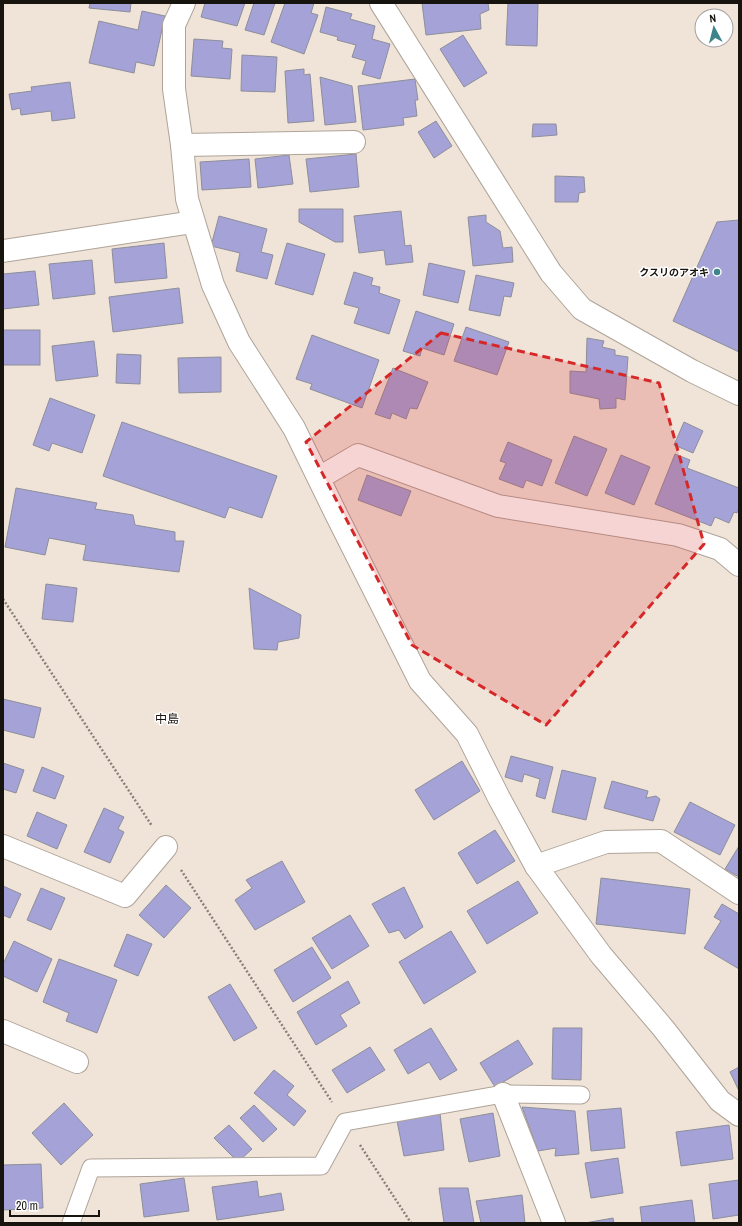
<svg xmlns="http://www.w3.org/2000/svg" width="742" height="1226" font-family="'Archivo Narrow','Noto Sans JP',sans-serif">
<rect width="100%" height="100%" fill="#f0e4d9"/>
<g fill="#a4a2d6" stroke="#8e8e9b">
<polygon points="90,3 131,3 130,12 89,8"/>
<polygon points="205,3 245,3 237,26 201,17"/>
<polygon points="254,3 275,3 264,35 245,30"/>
<polygon points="285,3 314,3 311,13 318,15 304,54 271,42"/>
<polygon points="422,3 488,3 489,10 480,14 481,29 426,35"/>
<polygon points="508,3 538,3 537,46 506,45"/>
<polygon points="326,7 352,14 350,19 375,26 372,39 390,44 380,79 362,74 366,61 352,57 356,45 337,40 338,37 320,32"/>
<polygon points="142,11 165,16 154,66 136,62 134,73 89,63 99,21 138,30"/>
<polygon points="463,35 487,73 464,87 440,49"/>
<polygon points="194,39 223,41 222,48 232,49 230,79 191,76"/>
<polygon points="242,55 277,57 275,92 241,91"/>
<polygon points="304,69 304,75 310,74 314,121 288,123 285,71"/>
<polygon points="320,77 352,86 356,122 325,125"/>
<polygon points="415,79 418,100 415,100 417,116 403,118 404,125 363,130 358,86"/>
<polygon points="70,82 75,118 52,121 51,111 21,115 20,108 12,110 9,94 32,91 31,87"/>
<polygon points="436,121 452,146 434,158 418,132"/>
<polygon points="533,124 556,124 557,135 532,137"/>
<polygon points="356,154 359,187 310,192 306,159"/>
<polygon points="289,155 293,184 258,188 255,159"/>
<polygon points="249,159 251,187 202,190 200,162"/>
<polygon points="555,176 584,177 585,192 579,193 578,202 555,202"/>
<polygon points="299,209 343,209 343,242 335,242 299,222"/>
<polygon points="401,211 405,246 411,245 413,262 386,265 384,250 359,253 354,216"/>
<polygon points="486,215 486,222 500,231 503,248 512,247 513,262 473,266 468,217"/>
<polygon points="219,216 267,229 261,252 273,255 267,279 236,271 240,253 211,246"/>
<polygon points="739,220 739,352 673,321 717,222"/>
<polygon points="164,243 167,278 115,283 112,249"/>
<polygon points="287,243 325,254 313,295 275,284"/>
<polygon points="92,260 95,294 53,299 49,264"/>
<polygon points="429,263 465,271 458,303 423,295"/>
<polygon points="35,271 39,305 3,309 3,274"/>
<polygon points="354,272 373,278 371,285 380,287 379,293 400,300 389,334 354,323 359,308 344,304"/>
<polygon points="476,275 514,283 511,297 504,296 500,316 469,310"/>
<polygon points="179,288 183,323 113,332 109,297"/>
<polygon points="416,311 454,324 444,355 422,348 420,356 403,351"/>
<polygon points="466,327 509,342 497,375 454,361"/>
<rect x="3" y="330" width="37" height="35"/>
<polygon points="312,335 379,360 362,408 310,389 312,384 296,379"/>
<polygon points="587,338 604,341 602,347 615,350 615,355 628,357 625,400 616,398 616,408 600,409 599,399 570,393 570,371 586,372"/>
<polygon points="94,341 98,376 56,381 52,346"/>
<polygon points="117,354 141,355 140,384 116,383"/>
<polygon points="221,357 221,392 179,393 178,358"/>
<polygon points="393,368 428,382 417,409 410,408 406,419 392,413 390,419 375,414"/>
<polygon points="50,398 95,415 82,453 52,443 49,451 33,445"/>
<polygon points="122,422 277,476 262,518 229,507 225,518 103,476"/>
<polygon points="684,422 703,431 693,453 674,445"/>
<polygon points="574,436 607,449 587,496 555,483"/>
<polygon points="508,442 552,460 542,486 526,480 523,488 499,479 506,463 500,461"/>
<polygon points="675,454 690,460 687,468 739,488 739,508 737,513 734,512 729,523 715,517 711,526 655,504"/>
<polygon points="621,455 650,467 634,505 605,493"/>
<polygon points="367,475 411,491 401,516 358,500"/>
<polygon points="16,488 97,503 95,509 133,515 135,525 175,532 175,541 184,541 179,572 83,560 86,545 49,538 45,555 5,547"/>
<polygon points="46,584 77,588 73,622 42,619"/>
<polygon points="249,588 301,615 299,638 278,642 277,650 254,649"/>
<polygon points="3,699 41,708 34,738 3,730"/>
<polygon points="511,756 553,767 545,799 536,796 540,779 524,774 522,782 505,777"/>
<polygon points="462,761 480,791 434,820 415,790"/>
<polygon points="3,763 24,770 16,793 3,789"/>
<polygon points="42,767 64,776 55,799 33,791"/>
<polygon points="562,770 596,778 586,820 552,812"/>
<polygon points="612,781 648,791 646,798 656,796 660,799 653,821 604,808"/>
<polygon points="690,802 735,825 720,855 674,832"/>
<polygon points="104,808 124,817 118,829 124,832 110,863 84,852"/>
<polygon points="37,812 67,825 57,849 27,836"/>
<polygon points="495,830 515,861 477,884 458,853"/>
<polygon points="739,846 739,877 725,869"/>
<polygon points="282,861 305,902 255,930 235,900 252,888 246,880"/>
<polygon points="601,878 690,889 685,934 596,924"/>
<polygon points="518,881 538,913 487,944 467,911"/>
<polygon points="166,885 191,908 164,938 139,915"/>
<polygon points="3,886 21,894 10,918 3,915"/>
<polygon points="404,887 423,927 405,939 399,930 389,933 372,904"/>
<polygon points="41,888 65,898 51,930 27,920"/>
<polygon points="722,904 739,914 739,969 704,948 721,921 714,917"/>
<polygon points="350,915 369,946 332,969 312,938"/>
<polygon points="451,931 476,972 424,1004 399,962"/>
<polygon points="127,934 152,944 138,976 114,966"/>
<polygon points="14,941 52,959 37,992 3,976 3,964"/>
<polygon points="312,947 331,978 293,1002 274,970"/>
<polygon points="59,959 117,980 97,1033 66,1021 69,1013 43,1002"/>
<polygon points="348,981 360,1003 340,1015 347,1026 316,1045 297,1012"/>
<polygon points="230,984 257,1028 234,1041 208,997"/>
<polygon points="431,1028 457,1070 440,1080 429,1062 408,1074 394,1050"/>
<polygon points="553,1028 582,1028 581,1080 552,1079"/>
<polygon points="518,1040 533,1064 495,1087 480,1063"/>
<polygon points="370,1047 385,1070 347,1093 332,1070"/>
<polygon points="739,1067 739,1091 730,1072"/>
<polygon points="274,1070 294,1086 287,1095 306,1111 294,1126 254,1093"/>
<polygon points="64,1103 93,1135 61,1165 32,1133"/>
<polygon points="254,1105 277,1129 263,1142 240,1118"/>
<polygon points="522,1107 575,1111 579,1154 555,1156 556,1148 538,1151"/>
<polygon points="621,1108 625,1148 591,1151 587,1111"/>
<polygon points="440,1113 444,1150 404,1156 397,1121"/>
<polygon points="493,1113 500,1156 469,1162 460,1119"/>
<polygon points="229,1125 252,1149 238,1162 214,1138"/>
<polygon points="729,1125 733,1159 681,1166 676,1132"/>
<polygon points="618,1158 623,1193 591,1198 585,1163"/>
<polygon points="41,1164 43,1208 3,1210 3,1165"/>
<polygon points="184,1178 189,1211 144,1217 140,1184"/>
<polygon points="739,1180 739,1215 713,1219 709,1184"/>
<polygon points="257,1181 259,1197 281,1193 284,1210 217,1220 212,1187"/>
<polygon points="439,1188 468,1188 474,1223 444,1223"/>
<polygon points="522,1195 525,1223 481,1223 476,1201"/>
<polygon points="692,1200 695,1223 642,1223 640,1207"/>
<polygon points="613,1218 614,1223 585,1223"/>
</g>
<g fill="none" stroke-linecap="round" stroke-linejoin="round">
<defs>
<polyline id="service" points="71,1223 91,1168 321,1166 345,1122 503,1094 581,1095"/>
<g id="minor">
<polyline points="184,3 174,25 174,89 182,145 187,199 213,285 239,342 294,428 337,516 420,681 467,734 499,798 536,866 601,955 663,1028 720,1101 739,1115"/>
<polyline points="381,3 551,273 582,309 692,371 739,394"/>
<polyline points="182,145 354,142"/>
<polyline points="3,251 193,222"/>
<polyline points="319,478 358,455 498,506 678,535 720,549 739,565"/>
<polyline points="3,846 125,896 166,847"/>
<polyline points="536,866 606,842 661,841 739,893"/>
<polyline points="3,1031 77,1062"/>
<polyline points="503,1094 554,1223"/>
</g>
</defs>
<use href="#service" stroke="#afa499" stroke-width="19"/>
<use href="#minor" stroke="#afa499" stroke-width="24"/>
<g stroke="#888078" stroke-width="2.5" stroke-dasharray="2 2" stroke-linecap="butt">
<polyline points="3,599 152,826"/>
<polyline points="181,870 332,1102"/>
<polyline points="360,1145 411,1223"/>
</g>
<use href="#service" stroke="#fff" stroke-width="17"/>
<use href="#minor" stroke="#fff" stroke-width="22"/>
</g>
<path fill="#d62828" fill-opacity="0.2" stroke="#d62828" stroke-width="3" stroke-dasharray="8 5" stroke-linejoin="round" d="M441,333l218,50 45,161 -158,181 -134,-80 -106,-203z"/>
<circle fill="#3d858a" stroke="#fff" stroke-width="1.5" cx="717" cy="272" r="4"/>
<g text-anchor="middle" stroke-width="3" stroke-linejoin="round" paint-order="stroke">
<g font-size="10" font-weight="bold" fill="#17130f" stroke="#fff" text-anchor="end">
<text x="709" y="276">クスリのアオキ</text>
</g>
<g font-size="12" fill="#17130f" stroke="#fff">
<text x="167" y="723">中島</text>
</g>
</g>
<rect width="742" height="1226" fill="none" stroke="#17130f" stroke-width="8"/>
<g transform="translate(714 28) rotate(353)"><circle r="19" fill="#ffffff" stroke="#a2a19f"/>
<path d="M0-3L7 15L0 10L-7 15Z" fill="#3d858a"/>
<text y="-6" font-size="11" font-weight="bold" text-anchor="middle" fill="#17130f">N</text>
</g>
<path d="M10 1210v6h89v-6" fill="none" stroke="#17130f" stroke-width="2"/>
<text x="16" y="1210" font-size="12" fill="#17130f" stroke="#ffffff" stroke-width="3" paint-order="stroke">20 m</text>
</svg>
